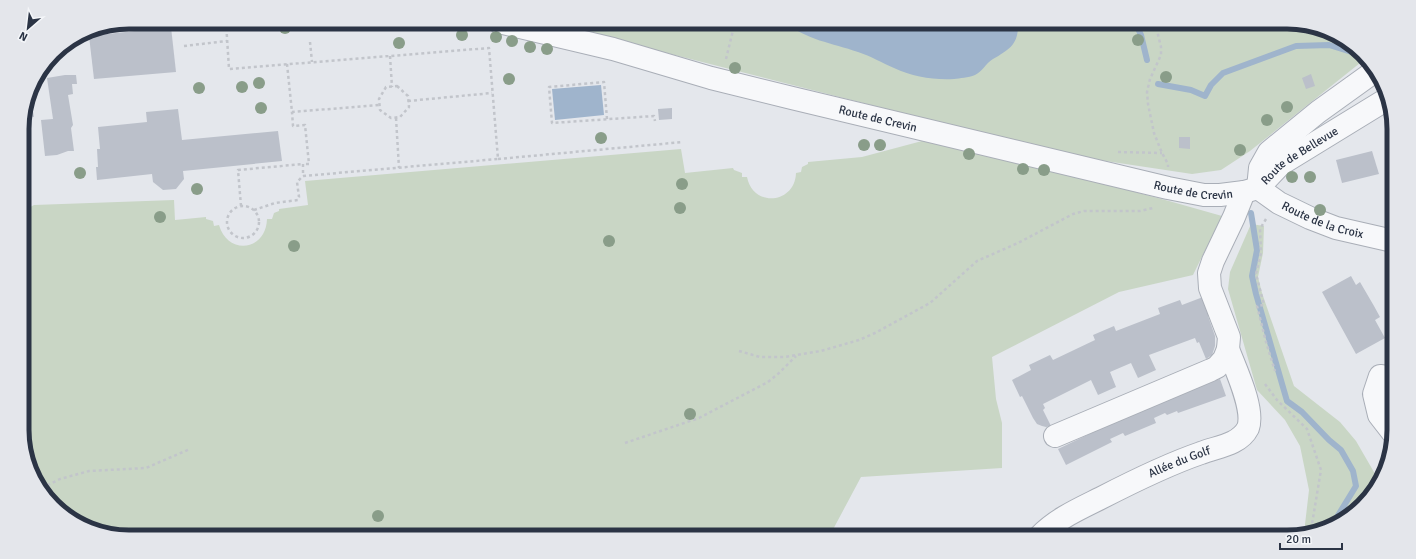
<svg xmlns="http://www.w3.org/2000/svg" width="1416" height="559" font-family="Signika,sans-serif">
<rect width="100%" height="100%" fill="#e4e7ec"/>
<g fill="#c9d6c5">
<polygon points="545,22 1287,22 1321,28 1365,59 1250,151 1221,170 1192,174 1099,160 926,119"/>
<path d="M922,141c101,22 201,46 300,75l-29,59 -74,17 -127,65 4,42 6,24v45l-141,9 -32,60h-700l-34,-6 -47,-31 -24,-50 -1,-239 11,-6 140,-5 1,20 31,-3v2l7,2 1,5 5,-1c9,31 47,26 48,-6h5l2,-6 5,-2v-2l29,-4 -3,-24 376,-32 4,24 48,-5 1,2 8,3v4h5c6,31 48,27 49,-4l5,-1 1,-5 6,-3v-2l54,-5z"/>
<polygon points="1251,224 1264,226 1263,253 1258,277 1262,293 1294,386 1340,422 1356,441 1378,479 1352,515 1304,533 1309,490 1300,446 1285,420 1257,390 1228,289 1230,272"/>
</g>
<g fill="#9fb4cc">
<path d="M785,22h233c1,22 -8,27 -25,37 -7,4 -11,13 -18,16 -7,3 -15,3 -21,4 -21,1 -41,-2 -60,-11 -12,-5 -23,-12 -36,-16 -26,-9 -52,-12 -73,-30z"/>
<polygon points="601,85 604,115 555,120 552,89"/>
</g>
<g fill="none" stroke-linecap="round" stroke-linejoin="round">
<g stroke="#9fb4cc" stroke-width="6">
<polyline points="1135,22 1141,35 1147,60"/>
<polyline points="1158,84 1191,90 1205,96 1211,85 1223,73 1296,46 1329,45 1358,54"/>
<polyline points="1251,213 1257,250 1252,276 1256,294 1287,401 1302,412 1329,440 1341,450 1353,471 1356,486 1334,522"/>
</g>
</g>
<g fill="#bbc0ca">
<polygon points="171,27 176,72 94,79 89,36"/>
<polygon points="1311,74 1315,86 1306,89 1302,78"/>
<polygon points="65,75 76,75 77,84 72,84 73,94 68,95 73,125 71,128 74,151 68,151 57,155 45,156 41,120 53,119 47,78"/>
<polygon points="28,101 29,106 32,106 34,117 24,115"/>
<polygon points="672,108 672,119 659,120 658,109"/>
<polygon points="178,109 182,140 278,131 282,161 183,171 184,179 176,189 163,190 153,182 152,174 97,180 96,167 98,167 97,149 100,149 98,127 147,122 146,112"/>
<polygon points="1179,137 1190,137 1190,149 1179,148"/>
<polygon points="1372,151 1379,174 1342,183 1336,160"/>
<polygon points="1351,276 1356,285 1360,282 1374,306 1380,317 1375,320 1385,338 1356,354 1322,292"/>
<polygon points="1203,297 1210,315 1208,316 1215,336 1215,346 1212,355 1206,359 1199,342 1197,343 1195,338 1149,355 1156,370 1138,378 1131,363 1110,372 1116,387 1098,395 1091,380 1043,404 1045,408 1043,410 1051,426 1046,427 1042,426 1037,424 1033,418 1022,396 1020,397 1012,380 1031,370 1029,365 1050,355 1053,360 1095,340 1093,335 1114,326 1116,331 1160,314 1158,308 1180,300 1182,305"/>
<polygon points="1220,379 1226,396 1178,413 1177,411 1167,415 1165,413 1154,418 1156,423 1125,436 1123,433 1110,439 1112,442 1066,465 1058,449 1104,427 1172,397"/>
<polygon points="1257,529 1257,535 1278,533 1279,537 1234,537 1233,531"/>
</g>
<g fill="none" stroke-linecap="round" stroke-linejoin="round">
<defs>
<g id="minor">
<path id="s1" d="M499,22l114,27 98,29 81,20 376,90 36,7h16l24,-3 14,-4 23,-24 106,-65"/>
<polyline points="1258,188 1260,168 1269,152 1318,112 1375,71"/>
<path id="s2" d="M1258,188l21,15 31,15 26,10 57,13"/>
<polyline points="1393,433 1379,415 1374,394 1380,376 1394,378"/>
<polyline points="1055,436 1211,370 1217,367 1224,359 1228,349 1229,337 1210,288 1209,273 1213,261 1234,217 1244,192"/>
<path id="s3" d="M1039,537c17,-18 40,-28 62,-39 33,-17 65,-33 100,-45 10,-4 22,-6 32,-11 6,-3 12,-8 15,-14 7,-19 -13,-60 -20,-79"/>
</g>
</defs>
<use href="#minor" stroke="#a9aeb7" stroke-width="24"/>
<g stroke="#c2c5cb" stroke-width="2.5" stroke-dasharray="3 3" stroke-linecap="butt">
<polyline points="226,22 229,69 489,48 498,159 303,176 303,164 309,164 305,125 293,126 292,112"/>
<polyline points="1155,22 1161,47 1161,55 1150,79 1147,92 1148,104 1154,133 1162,153 1168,164 1168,167"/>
<polyline points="310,42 312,62"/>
<polyline points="184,46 227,41"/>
<polyline points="390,56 392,87"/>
<polyline points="726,59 735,22"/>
<polyline points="287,64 292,112 379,105"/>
<polygon points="397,86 408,96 409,107 400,117 391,118 380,110 379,99 386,87"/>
<polyline points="408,101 492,93"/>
<polyline points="396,118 399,168"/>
<polyline points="607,119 604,82 549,87 552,123 654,116 655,121"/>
<polyline points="1118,152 1162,153"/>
<polyline points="498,159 683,142"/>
<circle cx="243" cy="222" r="16"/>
<polyline points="241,206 238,170 303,164"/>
<polyline points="254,210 275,203 298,200 299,197 297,182 303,176"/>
<polyline points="1266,219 1260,229 1261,253 1256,274 1264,305 1257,306 1266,342 1275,371"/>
<polyline points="739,351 760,357 784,357 821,351 859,340 875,333 930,303 977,261 1018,243 1073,214 1084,211 1140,211 1153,208"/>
<polyline points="1265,384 1277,400 1307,429 1321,470 1311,530"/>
<polyline points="625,443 699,418 768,382 779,373 796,356"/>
<polyline points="42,488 60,479 89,471 146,468 190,449"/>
</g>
<use href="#minor" stroke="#f7f8fa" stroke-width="22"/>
</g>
<g fill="#899d89">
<circle cx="285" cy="28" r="6"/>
<circle cx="462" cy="35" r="6"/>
<circle cx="496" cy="37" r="6"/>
<circle cx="1138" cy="40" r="6"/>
<circle cx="512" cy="41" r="6"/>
<circle cx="399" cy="43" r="6"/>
<circle cx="530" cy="47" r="6"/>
<circle cx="547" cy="49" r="6"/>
<circle cx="735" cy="68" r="6"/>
<circle cx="1166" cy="77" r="6"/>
<circle cx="509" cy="79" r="6"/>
<circle cx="259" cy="83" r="6"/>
<circle cx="242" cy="87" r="6"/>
<circle cx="199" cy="88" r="6"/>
<circle cx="1287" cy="107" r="6"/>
<circle cx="261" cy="108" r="6"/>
<circle cx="1267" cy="120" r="6"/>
<circle cx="601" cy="138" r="6"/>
<circle cx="864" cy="145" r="6"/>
<circle cx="880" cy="145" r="6"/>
<circle cx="1240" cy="150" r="6"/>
<circle cx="969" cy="154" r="6"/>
<circle cx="1023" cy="169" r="6"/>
<circle cx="1044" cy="170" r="6"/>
<circle cx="80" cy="173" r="6"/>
<circle cx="1292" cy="177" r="6"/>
<circle cx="1310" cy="177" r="6"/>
<circle cx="682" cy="184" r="6"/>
<circle cx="197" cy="189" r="6"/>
<circle cx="680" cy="208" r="6"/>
<circle cx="1320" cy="210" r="6"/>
<circle cx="160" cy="217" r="6"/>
<circle cx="609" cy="241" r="6"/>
<circle cx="294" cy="246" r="6"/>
<circle cx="690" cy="414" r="6"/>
<circle cx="378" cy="516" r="6"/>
</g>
<g text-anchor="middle" stroke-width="4" stroke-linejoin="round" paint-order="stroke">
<g font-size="12" fill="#2b3445" stroke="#f4f6f9">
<text dy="4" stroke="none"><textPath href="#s1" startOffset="391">Route de Crevin</textPath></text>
<text dy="4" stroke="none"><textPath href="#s1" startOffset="834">Route de Bellevue</textPath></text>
<text dy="4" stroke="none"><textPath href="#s1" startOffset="715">Route de Crevin</textPath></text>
<text dy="4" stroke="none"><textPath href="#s2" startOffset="73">Route de la Croix</textPath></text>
<text dy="4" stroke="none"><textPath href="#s3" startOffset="160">Allée du Golf</textPath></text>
</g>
</g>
<path d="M0 0H1416V559H0ZM129 29H1287A100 100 0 0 1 1387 129V430A100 100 0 0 1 1287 530H129A100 100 0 0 1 29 430V129A100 100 0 0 1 129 29Z" fill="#e4e6eb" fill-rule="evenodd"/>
<path fill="none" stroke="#2b3445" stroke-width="5" d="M129 29H1287A100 100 0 0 1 1387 129V430A100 100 0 0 1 1287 530H129A100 100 0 0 1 29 430V129A100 100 0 0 1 129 29Z"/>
<g transform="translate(28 28) rotate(208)" stroke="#f4f6f9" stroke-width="3" paint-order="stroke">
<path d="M0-3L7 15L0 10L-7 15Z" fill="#2b3445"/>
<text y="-6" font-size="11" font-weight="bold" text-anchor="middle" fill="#2b3445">N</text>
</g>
<path d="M1280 543v6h62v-6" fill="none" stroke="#2b3445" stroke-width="2"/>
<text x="1286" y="543" font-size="12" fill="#2b3445" stroke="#f4f6f9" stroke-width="3" paint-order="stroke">20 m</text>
</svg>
